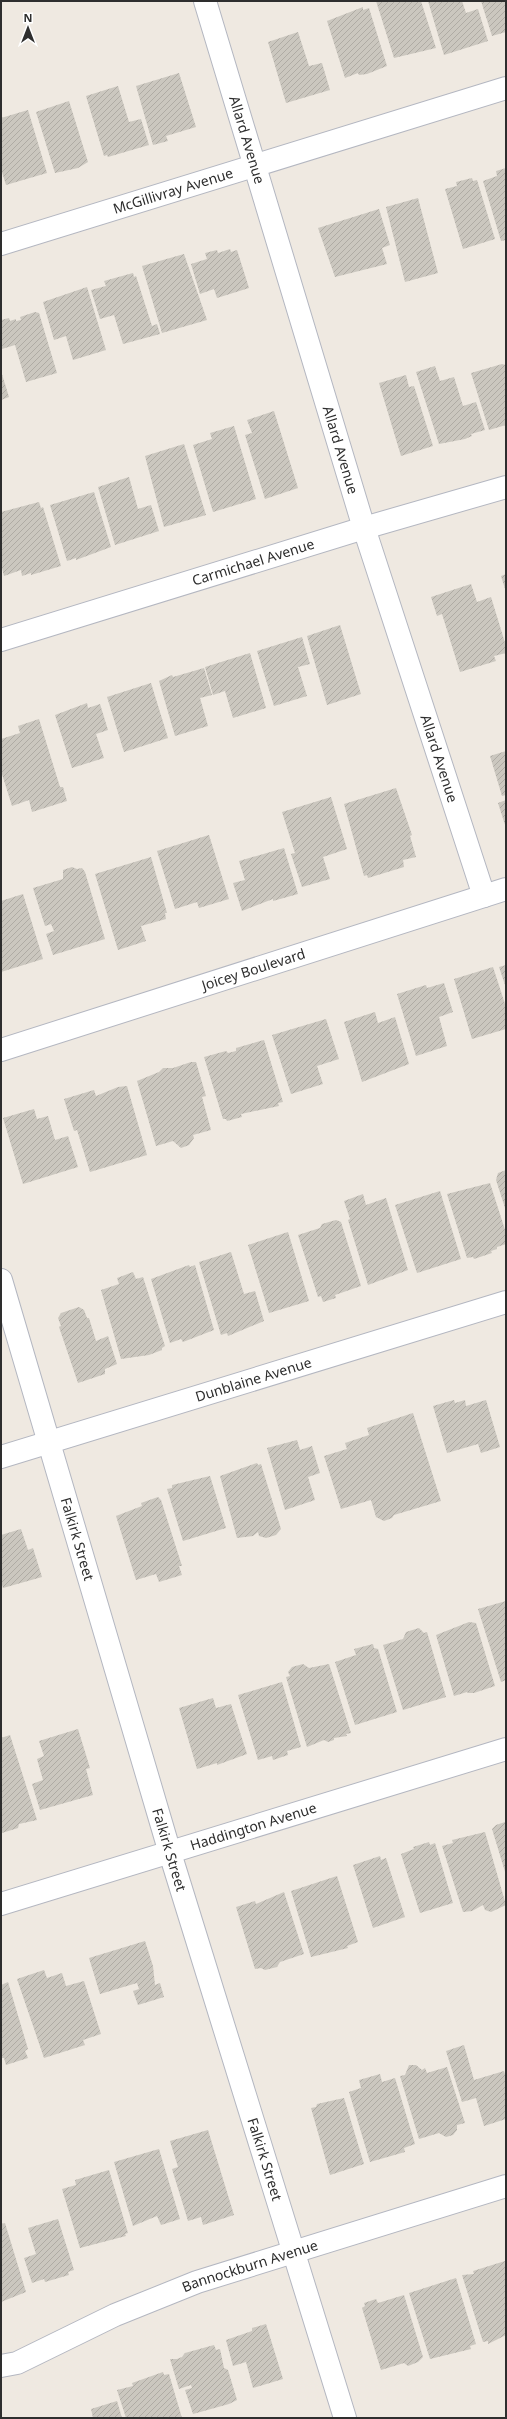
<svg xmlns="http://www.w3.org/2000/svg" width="507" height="2419" font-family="'Noto Sans',sans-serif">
<defs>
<pattern id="building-hatch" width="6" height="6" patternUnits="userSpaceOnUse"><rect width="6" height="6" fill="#cbc7bf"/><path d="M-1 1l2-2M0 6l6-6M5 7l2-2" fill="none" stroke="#afaba4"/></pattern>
</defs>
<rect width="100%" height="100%" fill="#efe9e1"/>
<g fill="url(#building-hatch)">
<polygon points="376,1 421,1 436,48 394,58"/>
<polygon points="428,1 462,1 466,13 478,9 488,41 444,55"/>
<polygon points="481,1 506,1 506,32 492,36"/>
<polygon points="363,7 363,10 369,8 387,66 367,74 359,75 358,73 345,78 327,21"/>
<polygon points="298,32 309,66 322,63 330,90 286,103 268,42"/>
<polygon points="179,73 196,127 166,136 168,141 153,145 136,86"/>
<polygon points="118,86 129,122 141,119 149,145 108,157 107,155 104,156 86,96"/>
<polygon points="69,101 88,162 78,168 55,173 36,112"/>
<polygon points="28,110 47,173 6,185 1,169 1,118"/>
<polygon points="506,168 506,240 501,241 483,181 497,176 496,171"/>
<polygon points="472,178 473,181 477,180 495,239 463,249 445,189 457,186 456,182"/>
<polygon points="418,198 438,273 405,282 386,207"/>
<polygon points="379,209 390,245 382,248 387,264 335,277 318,228"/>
<polygon points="230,249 231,252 237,250 249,288 217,298 214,289 200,294 191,264 207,259 205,253 217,250 218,253"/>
<polygon points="184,254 207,320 162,333 142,266"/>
<polygon points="133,273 134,277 136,276 152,326 157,324 160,334 123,344 114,315 100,319 91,290 106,286 104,281"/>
<polygon points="87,287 106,350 73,360 66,336 54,340 43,302"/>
<polygon points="35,312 39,313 57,373 26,382 15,345 2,349 1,320 9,318 10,321 16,319 16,321 21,320 20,317"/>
<polygon points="502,364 506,365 506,425 489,430 471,373"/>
<polygon points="435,366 440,381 454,377 463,406 476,402 485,430 471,434 472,436 465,439 439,444 416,372"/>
<polygon points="1,371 9,397 1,400"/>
<polygon points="406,375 409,387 414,386 433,446 401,456 379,383"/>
<polygon points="274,411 298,488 265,499 245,435 252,433 247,420"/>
<polygon points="234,426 256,499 213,512 193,445 212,439 210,433"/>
<polygon points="184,444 206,515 164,527 145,456"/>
<polygon points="129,477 138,509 151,505 159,531 115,545 98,487"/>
<polygon points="94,492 111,547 76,560 76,558 67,561 50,505"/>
<polygon points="39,502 41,508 43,507 61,566 31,575 31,573 22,576 21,570 4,576 1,564 1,512"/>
<polygon points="506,574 506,592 501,576"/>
<polygon points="471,584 477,602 491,597 506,646 506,653 494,656 496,661 460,672 442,614 437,616 431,597"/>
<polygon points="340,625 361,694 327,705 307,636"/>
<polygon points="302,637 310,664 298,667 307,696 274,706 257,651"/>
<polygon points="250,653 266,708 233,718 225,691 213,695 205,667"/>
<polygon points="204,668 212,695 200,698 208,726 175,736 159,681 172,675 173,677"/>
<polygon points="151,683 168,738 124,752 107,697"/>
<polygon points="87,703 88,708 100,704 108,730 96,734 104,758 72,768 55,715"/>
<polygon points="39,719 60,787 63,787 67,801 32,812 29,800 12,806 1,771 1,739 20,733 18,726"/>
<polygon points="506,751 506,795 502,796 490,756"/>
<polygon points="396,788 412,835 410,836 416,857 403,860 404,867 368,878 367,875 364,876 344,804"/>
<polygon points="331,797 347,849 323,857 330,879 302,887 291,854 295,853 282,812"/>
<polygon points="506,800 506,828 498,803"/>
<polygon points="209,835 229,899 199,908 197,902 175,909 157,851"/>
<polygon points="284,848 298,894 273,901 273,899 242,911 233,883 245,880 239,861"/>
<polygon points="151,857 167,913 165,913 166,919 141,926 146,941 118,950 95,874"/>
<polygon points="72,867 77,869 82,868 85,872 105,939 53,955 46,934 54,931 51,924 45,926 33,888 63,879 63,870"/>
<polygon points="23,894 43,959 1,972 1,901"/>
<polygon points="506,965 506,988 499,967"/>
<polygon points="493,967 506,1007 506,1029 472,1039 454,979"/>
<polygon points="444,983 453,1012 439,1017 447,1046 416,1056 397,994 426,985 427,988"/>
<polygon points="375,1012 378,1023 395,1017 409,1064 362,1082 344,1022"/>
<polygon points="326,1019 339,1059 317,1066 323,1084 291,1094 272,1035"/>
<polygon points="264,1040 283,1102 278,1103 279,1106 241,1114 242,1117 227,1121 226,1119 223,1119 204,1057 226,1051 228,1053 236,1051 236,1048"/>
<polygon points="191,1062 196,1062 206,1096 202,1097 211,1130 193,1135 194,1138 189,1145 181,1148 173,1141 156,1146 137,1081 159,1072 163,1068 173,1068"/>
<polygon points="127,1086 147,1155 90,1172 77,1130 74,1131 64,1099 94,1090 96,1096 118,1087"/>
<polygon points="34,1109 37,1119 48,1116 55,1140 68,1136 78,1167 23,1184 3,1118"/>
<polygon points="506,1170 506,1211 496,1180 498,1173"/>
<polygon points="490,1183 506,1233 506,1244 497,1247 497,1249 491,1251 492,1253 474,1259 473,1257 467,1258 447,1194"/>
<polygon points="440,1191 461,1259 417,1273 395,1205"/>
<polygon points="363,1194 366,1205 386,1198 408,1270 368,1285 348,1220 350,1219 344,1201"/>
<polygon points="336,1220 341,1222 361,1286 335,1295 336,1298 323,1302 321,1296 318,1297 298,1235 320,1228 322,1224"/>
<polygon points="288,1232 309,1301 269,1313 248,1245"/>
<polygon points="231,1252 244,1294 255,1291 264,1321 228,1336 227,1333 221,1335 199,1262"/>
<polygon points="189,1265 190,1267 195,1265 214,1330 183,1342 181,1339 170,1343 151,1279"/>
<polygon points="133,1272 136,1279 143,1277 165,1346 162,1348 162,1350 149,1355 121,1359 101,1290 119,1284 117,1278"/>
<polygon points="79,1307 84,1310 87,1318 89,1318 96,1341 108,1336 117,1364 105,1369 105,1374 78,1383 59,1327 61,1326 58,1318 61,1313"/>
<polygon points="454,1400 455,1403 465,1400 466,1406 486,1400 500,1447 481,1453 478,1444 447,1453 433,1406"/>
<polygon points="413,1413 441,1501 394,1515 392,1518 384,1521 376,1517 371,1500 341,1509 324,1456 347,1449 345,1443 369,1435 367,1428"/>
<polygon points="297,1440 300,1450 312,1446 320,1473 308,1477 315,1500 285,1510 267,1448"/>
<polygon points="257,1463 258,1465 261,1464 281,1529 276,1535 266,1538 259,1536 258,1532 253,1536 237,1538 220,1476"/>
<polygon points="210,1476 226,1528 183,1541 167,1489 172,1488 172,1485"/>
<polygon points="158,1497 161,1500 182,1566 179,1566 182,1575 159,1582 156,1574 136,1580 116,1516 142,1506 141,1503"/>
<polygon points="21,1529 28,1550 33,1548 42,1577 3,1588 1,1582 1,1535"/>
<polygon points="506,1601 506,1680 501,1682 478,1609"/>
<polygon points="469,1622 476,1623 495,1686 474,1693 468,1693 467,1692 454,1696 436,1635"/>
<polygon points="419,1628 424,1633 427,1632 446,1697 403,1710 383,1645 403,1639 406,1632"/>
<polygon points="373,1644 374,1648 378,1649 397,1712 355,1725 335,1662 356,1655 354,1649"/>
<polygon points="303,1664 309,1668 329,1664 351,1733 346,1734 347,1736 334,1738 334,1740 328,1742 324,1740 307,1747 286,1677 290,1676 288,1672 292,1667"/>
<polygon points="282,1682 301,1747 287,1751 288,1755 273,1760 272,1756 258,1760 238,1695"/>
<polygon points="213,1698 216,1708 231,1704 247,1754 217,1765 217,1763 197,1769 179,1708"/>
<polygon points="78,1729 90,1768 86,1769 93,1795 40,1810 32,1784 43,1780 37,1759 44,1756 39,1741"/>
<polygon points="10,1735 37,1820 19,1824 18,1828 2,1833 1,1738"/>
<polygon points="505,1822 506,1823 506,1875 492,1829 496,1825"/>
<polygon points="485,1832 506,1905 491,1912 485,1910 483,1905 472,1911 463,1912 442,1846 453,1843 452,1840"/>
<polygon points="429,1842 430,1845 435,1843 453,1903 420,1913 401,1854 414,1849 413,1847"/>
<polygon points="380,1856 381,1860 386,1858 405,1917 373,1928 353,1865"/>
<polygon points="337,1876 358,1942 347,1946 348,1948 311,1957 291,1891"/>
<polygon points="284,1892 304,1954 280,1962 277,1967 265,1970 261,1968 255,1969 236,1907 255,1901 256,1904"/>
<polygon points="145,1941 153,1966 155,1985 160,1983 164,1997 138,2005 133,1991 139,1989 137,1983 100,1994 89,1958"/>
<polygon points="44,1970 47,1978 62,1973 66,1986 84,1981 101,2034 83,2040 85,2045 44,2058 17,1979"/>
<polygon points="8,1982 28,2049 25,2051 28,2058 6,2065 4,2058 1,2058 1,1985"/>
<polygon points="464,2045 474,2080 504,2071 506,2078 506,2119 484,2126 476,2098 462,2102 446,2051"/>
<polygon points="409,2065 416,2065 422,2070 425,2068 427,2073 447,2067 465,2123 457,2125 457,2130 453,2135 446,2137 439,2133 419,2139 400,2076 405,2075"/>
<polygon points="380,2074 382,2082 395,2078 415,2144 404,2148 405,2152 370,2162 349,2092 361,2088 359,2080"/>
<polygon points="344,2098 364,2164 330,2175 311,2108 316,2107 317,2104"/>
<polygon points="208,2130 234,2215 203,2225 201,2217 188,2221 172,2169 178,2167 170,2141"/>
<polygon points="159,2149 180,2219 161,2225 157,2216 133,2226 114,2162"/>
<polygon points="109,2170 128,2233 125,2234 126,2236 80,2248 62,2189 76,2185 75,2180"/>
<polygon points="58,2219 74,2270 68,2272 69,2275 45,2282 44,2279 32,2283 24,2258 36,2254 28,2228"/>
<polygon points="5,2223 26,2292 1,2302 1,2224"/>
<polygon points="505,2261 506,2335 488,2344 488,2341 483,2342 462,2275 474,2274 473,2271"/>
<polygon points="456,2278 476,2344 470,2346 471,2349 430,2359 409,2293"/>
<polygon points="404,2295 423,2357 418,2362 408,2366 404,2363 381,2370 362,2308 365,2306 364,2303 376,2299 378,2303"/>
<polygon points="266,2324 283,2379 253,2388 246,2362 233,2366 226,2340 252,2331 252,2328"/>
<polygon points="214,2345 216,2350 220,2349 224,2368 228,2370 237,2400 229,2404 193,2414 185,2390 192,2388 191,2385 179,2389 170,2359 177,2359 182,2357 185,2353"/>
<polygon points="163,2372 164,2375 169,2374 182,2418 126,2418 117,2390 133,2386 132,2383"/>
<polygon points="117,2401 122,2418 93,2418 91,2409"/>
</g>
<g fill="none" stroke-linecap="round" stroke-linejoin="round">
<defs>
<g id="street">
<path id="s1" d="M205,1l159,527 120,368"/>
<path id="s2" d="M1,244l505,-156"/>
<path id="s3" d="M1,640l363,-112 142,-41"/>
<path id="s4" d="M1,1050l505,-161"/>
<path id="s5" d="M1,1280l169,573 175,565"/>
<path id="s6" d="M1,1457l505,-155"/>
<path id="s7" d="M1,1904l505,-155"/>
<path id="s8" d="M1,2366l16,-3 98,-48 82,-33 309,-96"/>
</g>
</defs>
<use href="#street" stroke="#b4b7c1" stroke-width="24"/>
<use href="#street" stroke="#fff" stroke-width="22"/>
</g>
<g text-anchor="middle" stroke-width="3" stroke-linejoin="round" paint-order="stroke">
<g font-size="14" fill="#2e2e2e" stroke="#fff">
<text dy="5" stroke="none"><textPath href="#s1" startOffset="145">Allard Avenue</textPath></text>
<text dy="5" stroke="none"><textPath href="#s2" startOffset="180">McGillivray Avenue</textPath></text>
<text dy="5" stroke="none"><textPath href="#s1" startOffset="469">Allard Avenue</textPath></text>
<text dy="5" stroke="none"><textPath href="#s3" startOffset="264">Carmichael Avenue</textPath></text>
<text dy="5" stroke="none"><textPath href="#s1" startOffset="793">Allard Avenue</textPath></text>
<text dy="5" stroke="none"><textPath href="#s4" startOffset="265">Joicey Boulevard</textPath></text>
<text dy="5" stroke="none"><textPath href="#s6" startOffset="264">Dunblaine Avenue</textPath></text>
<text dy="5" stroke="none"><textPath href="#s5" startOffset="270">Falkirk Street</textPath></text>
<text dy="5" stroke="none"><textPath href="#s7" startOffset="264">Haddington Avenue</textPath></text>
<text dy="5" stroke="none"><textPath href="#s5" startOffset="594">Falkirk Street</textPath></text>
<text dy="5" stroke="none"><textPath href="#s5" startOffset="918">Falkirk Street</textPath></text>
<text dy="5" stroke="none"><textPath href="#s8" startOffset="269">Bannockburn Avenue</textPath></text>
</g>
</g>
<rect width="507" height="2419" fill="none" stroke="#2e2e2e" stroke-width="4"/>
<g transform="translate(28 28)" stroke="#ffffff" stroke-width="3" paint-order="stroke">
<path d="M0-3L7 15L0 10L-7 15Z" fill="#2e2e2e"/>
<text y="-6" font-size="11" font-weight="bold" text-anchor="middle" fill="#2e2e2e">N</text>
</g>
</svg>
